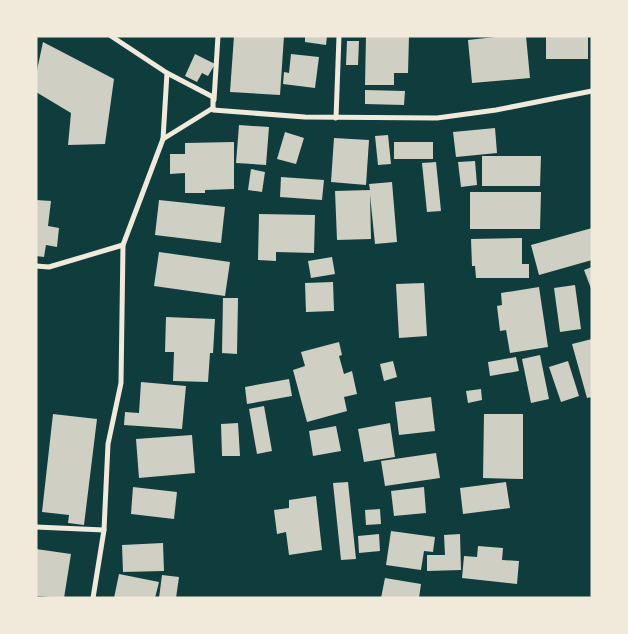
<svg xmlns="http://www.w3.org/2000/svg" width="628" height="634" font-family="'Zilla Slab',serif">
<rect width="100%" height="100%" fill="#0f3d3e"/>
<g fill="#cfcfc3">
<polygon points="234,36 284,36 280,95 230,92"/>
<polygon points="305,36 327,36 326,45 305,42"/>
<polygon points="366,36 409,36 408,73 394,73 394,85 365,85"/>
<polygon points="504,36 526,36 530,78 472,83 468,40"/>
<rect x="546" y="36" width="42" height="23"/>
<polygon points="347,41 359,41 358,65 346,65"/>
<polygon points="43,42 114,79 105,144 68,145 71,113 36,92 36,75"/>
<polygon points="195,54 215,64 208,76 202,73 197,82 185,76"/>
<polygon points="291,54 319,57 315,88 283,84 284,72 289,73"/>
<polygon points="365,90 405,91 404,105 365,104"/>
<polygon points="239,125 269,127 266,165 236,163"/>
<polygon points="495,128 497,153 456,157 453,132"/>
<polygon points="285,132 304,138 296,164 277,159"/>
<polygon points="388,135 391,164 378,165 375,136"/>
<polygon points="334,138 369,140 366,185 331,182"/>
<polygon points="234,142 234,189 205,190 205,193 185,193 185,173 170,174 170,154 185,154 185,143"/>
<rect x="394" y="142" width="39" height="17"/>
<polygon points="482,156 541,156 540,186 482,186"/>
<polygon points="475,161 477,185 461,187 458,162"/>
<polygon points="436,162 441,211 427,212 422,163"/>
<polygon points="251,169 265,172 262,192 248,190"/>
<polygon points="281,177 324,180 322,200 280,197"/>
<polygon points="392,182 397,242 375,244 370,195 371,239 337,240 335,191 370,190 369,184"/>
<polygon points="470,192 541,192 540,229 470,229"/>
<polygon points="36,200 51,201 48,226 59,228 57,247 46,245 44,257 36,256"/>
<polygon points="159,200 225,207 221,243 155,235"/>
<polygon points="259,214 315,215 314,253 276,252 276,261 258,260"/>
<polygon points="592,228 592,260 539,275 531,245"/>
<polygon points="522,238 522,264 529,264 529,278 476,278 475,266 472,266 471,239"/>
<polygon points="159,252 230,262 225,296 154,286"/>
<polygon points="332,257 335,274 311,278 308,261"/>
<polygon points="592,267 592,291 584,270"/>
<polygon points="333,282 334,311 306,312 305,283"/>
<polygon points="424,283 427,336 399,338 396,284"/>
<polygon points="575,285 581,329 560,332 554,288"/>
<polygon points="539,287 548,347 510,353 506,330 500,331 497,306 502,305 501,293"/>
<polygon points="223,298 238,298 237,354 222,353"/>
<polygon points="166,317 215,319 213,353 210,353 208,382 173,381 174,352 165,352"/>
<polygon points="592,339 592,397 587,398 572,344"/>
<polygon points="339,342 342,355 339,356 344,374 352,371 357,394 344,397 347,411 307,422 293,370 305,366 301,352"/>
<polygon points="540,355 549,399 531,403 522,359"/>
<polygon points="516,357 519,371 490,376 488,362"/>
<polygon points="393,361 397,377 384,381 380,364"/>
<polygon points="568,361 579,396 561,402 549,367"/>
<polygon points="289,379 292,396 247,404 245,387"/>
<polygon points="141,382 186,386 182,429 124,425 125,412 139,413"/>
<polygon points="481,389 482,400 468,403 466,391"/>
<polygon points="431,397 435,431 399,435 395,402"/>
<polygon points="264,406 272,451 257,454 249,409"/>
<polygon points="53,414 97,419 84,525 68,523 69,515 42,512"/>
<polygon points="484,414 523,414 523,479 483,478"/>
<polygon points="238,423 240,456 222,456 221,424"/>
<polygon points="390,423 395,457 364,462 358,429"/>
<polygon points="336,426 341,451 313,456 309,431"/>
<polygon points="192,435 195,473 139,478 136,439"/>
<polygon points="436,453 440,478 385,486 381,461"/>
<polygon points="348,482 356,559 341,560 333,483"/>
<polygon points="506,482 510,508 463,514 460,488"/>
<polygon points="133,487 177,492 174,519 131,514"/>
<polygon points="424,487 426,513 394,516 391,491"/>
<polygon points="316,496 322,550 289,555 286,532 277,534 274,510 289,508 289,500"/>
<polygon points="380,509 381,524 366,525 365,510"/>
<polygon points="391,531 435,537 433,552 424,551 421,570 386,565"/>
<polygon points="379,534 380,551 359,553 358,536"/>
<polygon points="460,534 461,570 427,571 427,555 445,555 444,535"/>
<polygon points="163,543 164,571 123,572 122,545"/>
<polygon points="478,546 503,548 502,560 519,561 517,584 462,578 464,556 477,557"/>
<polygon points="36,549 71,554 64,598 36,596"/>
<polygon points="119,574 159,582 155,598 114,598"/>
<polygon points="162,575 179,577 176,598 159,598"/>
<polygon points="385,578 421,584 419,598 381,598"/>
</g>
<g fill="none" stroke-linecap="round" stroke-linejoin="round">
<g stroke="#f1e9da" stroke-width="5">
<polyline points="111,36 167,73 213,97 213,110 305,117 437,118 496,110 592,91"/>
<polyline points="214,100 218,36"/>
<polyline points="336,118 339,36"/>
<polyline points="163,139 213,108"/>
<polyline points="36,266 49,267 123,245"/>
<polyline points="36,527 104,530"/>
<polyline points="93,598 104,530 108,444 121,383 123,245 163,139 167,73"/>
</g>
</g>
<rect width="628" height="634" fill="none" stroke="#f1e9da" stroke-width="75"/>
</svg>
